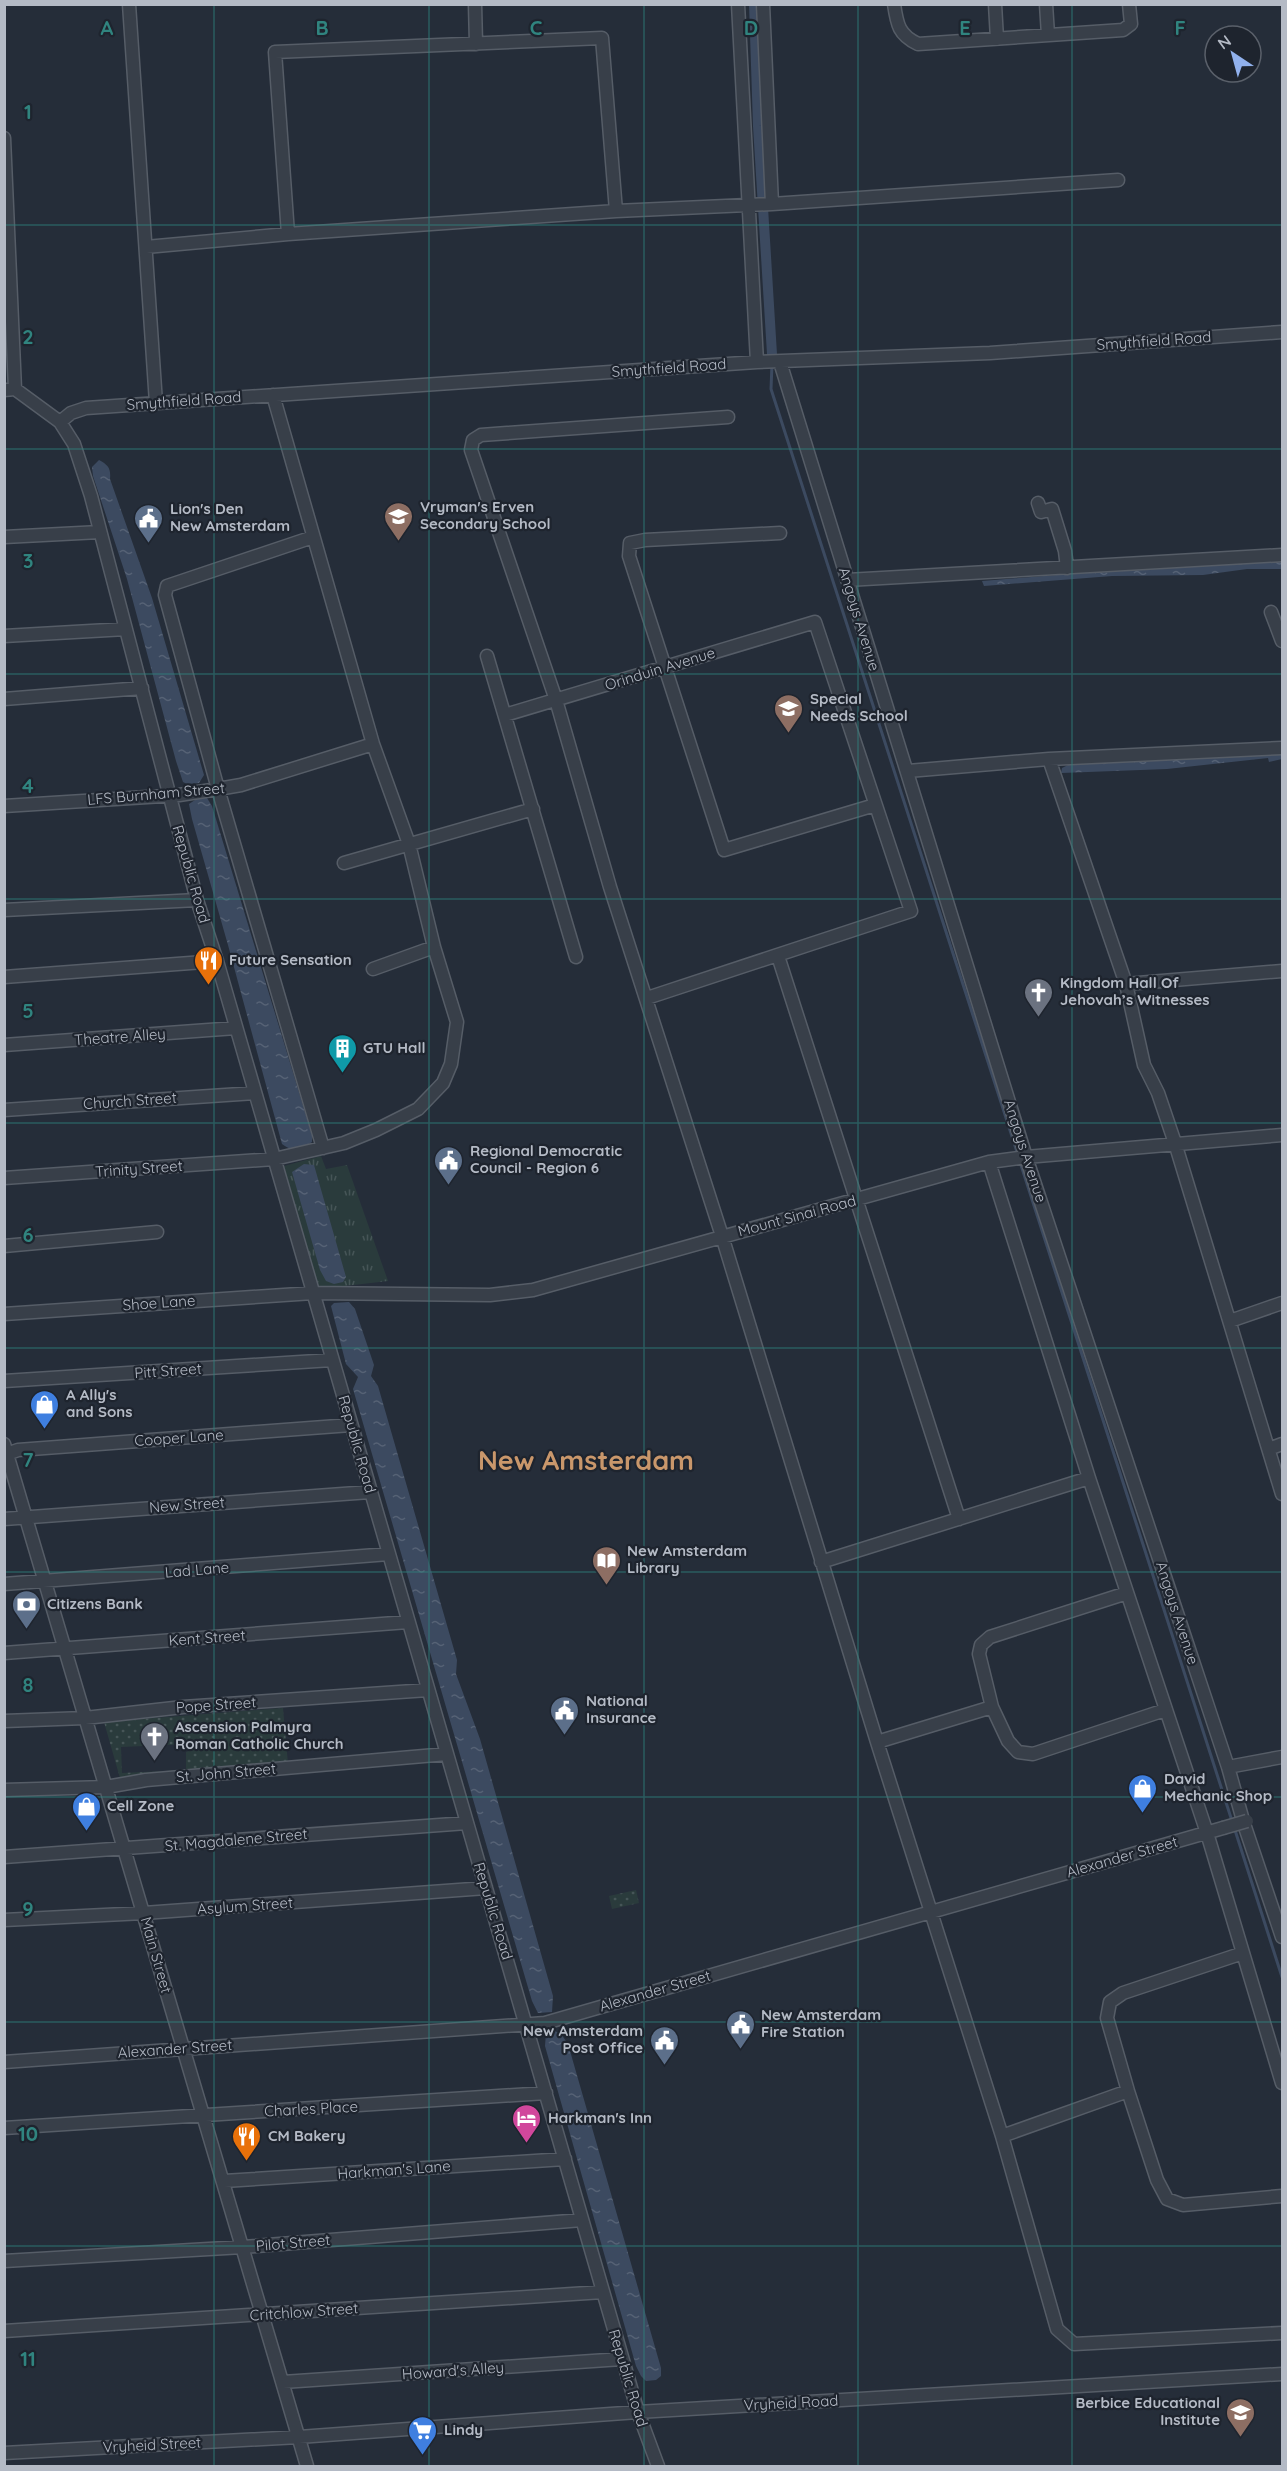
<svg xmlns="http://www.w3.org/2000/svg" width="1287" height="2471" viewBox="0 0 1287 2471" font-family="Quicksand,sans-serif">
	<defs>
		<pattern id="grass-tufts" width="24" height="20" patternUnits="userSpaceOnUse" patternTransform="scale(1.5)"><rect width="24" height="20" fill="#2a3b3c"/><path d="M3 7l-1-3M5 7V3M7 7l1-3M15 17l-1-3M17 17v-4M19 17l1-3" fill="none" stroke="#465557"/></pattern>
		<pattern id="garden-dots" width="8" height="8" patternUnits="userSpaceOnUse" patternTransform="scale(1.5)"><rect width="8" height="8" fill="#2a3b3c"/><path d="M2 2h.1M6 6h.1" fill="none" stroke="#465557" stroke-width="1.8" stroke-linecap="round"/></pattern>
		<pattern id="water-ripples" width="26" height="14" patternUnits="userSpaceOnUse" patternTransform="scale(1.5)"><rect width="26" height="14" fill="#3c4a60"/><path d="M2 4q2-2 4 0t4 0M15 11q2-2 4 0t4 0" fill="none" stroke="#566275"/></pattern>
	</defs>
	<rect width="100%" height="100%" fill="#252d39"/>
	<path fill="url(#grass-tufts)" d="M321 1156 326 1169 347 1165 388 1281 319 1289 284 1166Z"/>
	<path fill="url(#garden-dots)" fill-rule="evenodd" d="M283 1708 288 1764 120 1778 104 1722ZM189 1744V1751L186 1752V1770L122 1773 121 1747Z
		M636 1890 639 1903 612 1909 609 1896Z"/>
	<path fill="url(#water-ripples)" d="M99 460C108 465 111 468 110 479L152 598 204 775 199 783 187 784 183 782 176 761 127 579 93 476 92 467Z
		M1282 561V569H1247L1203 575 1112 576 984 586 982 581 1119 570Z
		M1282 752V759L1269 762 1268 758 1167 769 1061 773 1062 768 1070 764 1227 757Z
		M198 798H207L212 806 312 1135V1142C301 1149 293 1153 282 1144L228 945 192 819 189 804Z
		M304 1164 314 1165 346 1277 343 1282 334 1284 326 1281 320 1270 292 1172Z
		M349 1302 355 1309 374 1365 371 1376 378 1386 457 1660 456 1674 480 1739 553 1996 552 2012 538 2013 532 2001 353 1389 358 1377 346 1364 331 1306 334 1303Z
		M555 2031 561 2034 568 2044 661 2368V2376L656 2380 646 2381 641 2376 636 2366 545 2046 546 2033Z"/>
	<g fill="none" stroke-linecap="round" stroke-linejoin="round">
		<path stroke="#3c4a60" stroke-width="3" d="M772 364 771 389 1018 1155
			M1020 1162 1232 1821
			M1234 1827 1282 1977"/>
		<path stroke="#3c4a60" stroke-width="10" d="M754 4 758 126 772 354"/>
		<defs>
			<path id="minor" d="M129 4 156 403
				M475 4 476 44
				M738 4 757 362
				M763 4 772 204
				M894 4C897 25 899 35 918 44L1123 30 1131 24 1129 4
				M995 4 997 39
				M1046 4 1048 35
				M4 138 15 389
				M288 234 275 52 602 38 616 211
				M146 247 288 234 616 211 772 204 1118 180
				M780 362 1026 1157 1228 1767 1244 1824 1282 1937
				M4 390 15 389 60 422 74 444 91 496 197 900 217 961 638 2412 658 2466
				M728 417 481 435 473 440 471 450 556 700 610 887 722 1236 877 1742 1002 2136 1057 2329 1074 2344 1282 2333
				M60 422 71 413 86 408 757 362 990 353 1282 332
				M1038 503 1041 512 1052 509 1065 551 1067 568
				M780 533 645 540 630 543 629 556 724 850 875 805
				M4 537 100 532
				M313 537 167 586 165 595 218 789 323 1148
				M847 580 1282 555
				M1271 612 1282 641
				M4 636 126 629
				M487 656 576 957
				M4 699 142 688
				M505 715 815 622 911 911 647 998
				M1049 759 1126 984 1144 1065 1158 1093 1175 1143 1282 1494
				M908 771 1049 759 1282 748
				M4 806 179 795 218 789 241 785 373 744
				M344 863 533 809
				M4 910 197 900
				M778 956 959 1519
				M373 969 434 947
				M4 977 217 961
				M1126 984 1282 971
				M4 1045 236 1028
				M4 1110 255 1093
				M989 1162 1089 1478 1207 1833 1282 2083
				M4 1178 274 1159 344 1143 376 1130 418 1109 443 1083 451 1064 457 1022 434 947 409 844 373 744 273 395
				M4 1246 157 1232
				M4 1314 313 1293 490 1295 533 1290 989 1162 1026 1157 1282 1135
				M1230 1321 1282 1303
				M4 1381 332 1360
				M4 1444 307 2466
				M1269 1449 1282 1444
				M7 1454 18 1450 351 1425
				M4 1519 370 1492
				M821 1562 1089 1478
				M4 1584 389 1554
				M1127 1593 990 1637 981 1645 979 1654 992 1707 1008 1741 1018 1752 1033 1754 1165 1710
				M4 1653 408 1622
				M4 1721 85 1718 183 1707 428 1690
				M877 1742 992 1707
				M1228 1767 1282 1757
				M4 1790 106 1787 146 1780 447 1754
				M4 1857 467 1823
				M4 1920 144 1913 486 1888
				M1243 1953 1123 1993 1110 2002 1107 2018 1128 2091 1157 2180 1167 2199 1183 2205 1282 2196
				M4 2062 545 2023 1223 1828
				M4 2128 546 2093
				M1002 2136 1128 2091
				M224 2181 565 2159
				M4 2261 243 2247 582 2220
				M4 2331 603 2292
				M283 2382 622 2359
				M4 2453 299 2437 638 2412 1282 2374"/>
		</defs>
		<use href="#minor" stroke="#565d67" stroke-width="15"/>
		<use href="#minor" stroke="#383f49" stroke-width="12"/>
		<defs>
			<path id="minor-bridge" d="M1223 1828 1247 1821"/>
		</defs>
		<use href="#minor-bridge" stroke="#565d67" stroke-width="15" stroke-linecap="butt"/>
		<use href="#minor-bridge" stroke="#383f49" stroke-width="12"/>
	</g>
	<path fill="none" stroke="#30847f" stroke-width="1.5" stroke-opacity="0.55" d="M214 4V2466M429 4V2466M644 4V2466M858 4V2466M1072 4V2466M4 225H1282M4 449H1282M4 674H1282M4 899H1282M4 1123H1282M4 1348H1282M4 1572H1282M4 1797H1282M4 2022H1282M4 2246H1282"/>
	<defs>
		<symbol id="school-pin" viewBox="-11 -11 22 30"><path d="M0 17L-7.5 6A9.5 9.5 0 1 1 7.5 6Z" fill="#8d6e63" stroke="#1e242e"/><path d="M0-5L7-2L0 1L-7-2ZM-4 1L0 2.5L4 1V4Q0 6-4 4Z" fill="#fff"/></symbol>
		<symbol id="civic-pin" viewBox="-11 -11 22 30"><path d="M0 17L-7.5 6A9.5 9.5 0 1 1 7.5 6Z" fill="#5c6f8a" stroke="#1e242e"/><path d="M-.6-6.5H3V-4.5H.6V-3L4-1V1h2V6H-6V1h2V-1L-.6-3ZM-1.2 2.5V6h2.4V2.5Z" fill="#fff"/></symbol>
		<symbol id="restaurant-pin" viewBox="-11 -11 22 30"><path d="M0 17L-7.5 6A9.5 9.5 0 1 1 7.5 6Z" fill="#e8710a" stroke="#1e242e"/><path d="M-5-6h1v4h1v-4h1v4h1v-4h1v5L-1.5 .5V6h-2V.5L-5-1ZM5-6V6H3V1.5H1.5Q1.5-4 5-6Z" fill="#fff"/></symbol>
		<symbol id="church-pin" viewBox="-11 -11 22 30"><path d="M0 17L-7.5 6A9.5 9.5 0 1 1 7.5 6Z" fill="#6b7280" stroke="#1e242e"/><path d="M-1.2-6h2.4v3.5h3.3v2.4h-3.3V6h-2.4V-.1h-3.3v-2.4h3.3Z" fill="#fff"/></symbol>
		<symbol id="building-pin" viewBox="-11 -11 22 30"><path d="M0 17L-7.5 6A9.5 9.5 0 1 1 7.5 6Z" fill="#0f9aa8" stroke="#1e242e"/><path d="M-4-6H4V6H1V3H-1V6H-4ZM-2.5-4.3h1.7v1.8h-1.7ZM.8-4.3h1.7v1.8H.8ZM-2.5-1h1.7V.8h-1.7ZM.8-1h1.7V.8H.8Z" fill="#fff"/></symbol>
		<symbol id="shop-pin" viewBox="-11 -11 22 30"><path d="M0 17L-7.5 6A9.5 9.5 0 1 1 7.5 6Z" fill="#3f7fe0" stroke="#1e242e"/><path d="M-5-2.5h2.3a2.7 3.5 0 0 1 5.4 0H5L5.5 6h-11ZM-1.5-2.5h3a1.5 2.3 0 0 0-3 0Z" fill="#fff"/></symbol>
		<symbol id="library-pin" viewBox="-11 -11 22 30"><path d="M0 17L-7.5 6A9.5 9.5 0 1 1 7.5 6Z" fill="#8d6e63" stroke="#1e242e"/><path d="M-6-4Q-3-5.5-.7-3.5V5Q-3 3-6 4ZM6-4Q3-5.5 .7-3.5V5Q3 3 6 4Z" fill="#fff"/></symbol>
		<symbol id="bank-pin" viewBox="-11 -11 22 30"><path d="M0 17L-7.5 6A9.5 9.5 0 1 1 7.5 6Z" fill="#5c6f8a" stroke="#1e242e"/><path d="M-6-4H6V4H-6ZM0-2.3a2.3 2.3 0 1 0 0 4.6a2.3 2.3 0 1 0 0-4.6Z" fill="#fff"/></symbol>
		<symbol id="hotel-pin" viewBox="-11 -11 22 30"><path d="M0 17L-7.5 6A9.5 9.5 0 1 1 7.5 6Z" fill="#d1479c" stroke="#1e242e"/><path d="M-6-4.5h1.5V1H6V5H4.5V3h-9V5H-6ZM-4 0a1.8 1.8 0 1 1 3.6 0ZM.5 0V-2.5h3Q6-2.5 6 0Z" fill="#fff"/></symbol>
		<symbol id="supermarket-pin" viewBox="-11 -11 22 30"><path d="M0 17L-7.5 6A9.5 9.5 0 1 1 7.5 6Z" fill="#3f7fe0" stroke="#1e242e"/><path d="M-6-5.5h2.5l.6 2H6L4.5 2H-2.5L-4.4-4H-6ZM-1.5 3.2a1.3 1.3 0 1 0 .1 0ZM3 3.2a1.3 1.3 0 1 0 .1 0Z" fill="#fff"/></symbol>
	</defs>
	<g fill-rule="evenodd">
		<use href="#school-pin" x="382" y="500" width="33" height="45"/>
		<use href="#civic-pin" x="132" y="502" width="33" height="45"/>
		<use href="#school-pin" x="772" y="692" width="33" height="45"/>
		<use href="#restaurant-pin" x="192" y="944" width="33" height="45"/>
		<use href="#church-pin" x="1022" y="976" width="33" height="45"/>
		<use href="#building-pin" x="326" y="1032" width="33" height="45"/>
		<use href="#civic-pin" x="432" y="1144" width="33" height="45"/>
		<use href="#shop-pin" x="28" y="1388" width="33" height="45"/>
		<use href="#library-pin" x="590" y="1544" width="33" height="45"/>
		<use href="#bank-pin" x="10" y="1588" width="33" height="45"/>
		<use href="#civic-pin" x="548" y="1694" width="33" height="45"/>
		<use href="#church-pin" x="138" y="1720" width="33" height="45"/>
		<use href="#shop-pin" x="1126" y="1772" width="33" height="45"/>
		<use href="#shop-pin" x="70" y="1790" width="33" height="45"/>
		<use href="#civic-pin" x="724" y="2008" width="33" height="45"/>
		<use href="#civic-pin" x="648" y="2024" width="33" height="45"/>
		<use href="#hotel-pin" x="510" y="2102" width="33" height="45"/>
		<use href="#restaurant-pin" x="230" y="2120" width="33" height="45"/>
		<use href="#school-pin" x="1224" y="2396" width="33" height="45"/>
		<use href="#supermarket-pin" x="406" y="2414" width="33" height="45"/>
	</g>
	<g text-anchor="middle" stroke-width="4.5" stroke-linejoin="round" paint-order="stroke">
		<g font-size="15" fill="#b4bac5" stroke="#1e242e">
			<text transform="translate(1154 341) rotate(-4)" y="5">Smythfield Road</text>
			<text transform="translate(669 368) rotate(-4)" y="5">Smythfield Road</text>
			<text transform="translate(184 401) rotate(-4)" y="5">Smythfield Road</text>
			<text transform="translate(859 619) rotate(73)" y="5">Angoys Avenue</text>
			<text transform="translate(660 669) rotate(-17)" y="5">Orinduin Avenue</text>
			<text transform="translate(156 794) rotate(-5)" y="5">LFS Burnham Street</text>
			<text transform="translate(191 874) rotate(74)" y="5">Republic Road</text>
			<text transform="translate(120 1037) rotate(-4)" y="5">Theatre Alley</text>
			<text transform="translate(130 1101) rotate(-4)" y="5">Church Street</text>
			<text transform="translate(1025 1151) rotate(72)" y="5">Angoys Avenue</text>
			<text transform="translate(139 1169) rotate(-4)" y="5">Trinity Street</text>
			<text transform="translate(797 1216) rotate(-15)" y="5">Mount Sinai Road</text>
			<text transform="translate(159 1303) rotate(-4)" y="5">Shoe Lane</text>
			<text transform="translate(168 1371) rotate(-4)" y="5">Pitt Street</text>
			<text transform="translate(179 1438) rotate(-4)" y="5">Cooper Lane</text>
			<text transform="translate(357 1444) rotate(74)" y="5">Republic Road</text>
			<text transform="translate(187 1505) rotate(-4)" y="5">New Street</text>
			<text transform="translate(197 1570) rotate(-5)" y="5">Lad Lane</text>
			<text transform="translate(1177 1613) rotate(72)" y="5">Angoys Avenue</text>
			<text transform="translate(207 1638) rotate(-4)" y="5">Kent Street</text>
			<text transform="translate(216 1705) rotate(-4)" y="5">Pope Street</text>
			<text transform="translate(226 1773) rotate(-5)" y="5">St. John Street</text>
			<text transform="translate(236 1840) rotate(-5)" y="5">St. Magdalene Street</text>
			<text transform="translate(1122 1857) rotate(-16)" y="5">Alexander Street</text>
			<text transform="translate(245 1906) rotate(-4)" y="5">Asylum Street</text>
			<text transform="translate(493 1911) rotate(73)" y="5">Republic Road</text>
			<text transform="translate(156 1955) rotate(74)" y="5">Main Street</text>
			<text transform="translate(655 1991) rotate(-16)" y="5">Alexander Street</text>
			<text transform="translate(175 2049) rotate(-4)" y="5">Alexander Street</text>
			<text transform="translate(311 2109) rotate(-3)" y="5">Charles Place</text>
			<text transform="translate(394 2170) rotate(-4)" y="5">Harkman's Lane</text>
			<text transform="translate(293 2243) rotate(-5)" y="5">Pilot Street</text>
			<text transform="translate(304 2312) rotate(-4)" y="5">Critchlow Street</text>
			<text transform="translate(453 2371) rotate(-4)" y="5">Howard's Alley</text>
			<text transform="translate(628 2378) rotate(73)" y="5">Republic Road</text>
			<text transform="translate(791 2403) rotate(-3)" y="5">Vryheid Road</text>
			<text transform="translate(152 2445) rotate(-3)" y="5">Vryheid Street</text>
		</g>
		<g font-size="15" font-weight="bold" fill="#b4bac5" stroke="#1e242e" text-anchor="start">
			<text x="420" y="512">Vryman's Erven<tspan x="420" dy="17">Secondary School</tspan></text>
			<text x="170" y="514">Lion's Den<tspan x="170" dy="17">New Amsterdam</tspan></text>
			<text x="810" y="704">Special<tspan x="810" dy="17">Needs School</tspan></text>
			<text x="229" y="965">Future Sensation</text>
			<text x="1060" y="988">Kingdom Hall Of<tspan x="1060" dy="17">Jehovah’s Witnesses</tspan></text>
			<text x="363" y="1053">GTU Hall</text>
			<text x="470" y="1156">Regional Democratic<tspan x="470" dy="17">Council - Region 6</tspan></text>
			<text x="66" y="1400">A Ally's<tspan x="66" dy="17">and Sons</tspan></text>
			<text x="627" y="1556">New Amsterdam<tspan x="627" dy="17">Library</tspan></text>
			<text x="47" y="1609">Citizens Bank</text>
			<text x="586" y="1706">National<tspan x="586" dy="17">Insurance</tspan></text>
			<text x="175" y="1732">Ascension Palmyra<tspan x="175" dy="17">Roman Catholic Church</tspan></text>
			<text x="1164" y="1784">David<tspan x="1164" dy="17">Mechanic Shop</tspan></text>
			<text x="107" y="1811">Cell Zone</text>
			<text x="761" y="2020">New Amsterdam<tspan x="761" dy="17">Fire Station</tspan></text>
			<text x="643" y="2036" text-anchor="end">New Amsterdam<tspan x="643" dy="17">Post Office</tspan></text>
			<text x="548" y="2123">Harkman's Inn</text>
			<text x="268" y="2141">CM Bakery</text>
			<text x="1220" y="2408" text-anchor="end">Berbice Educational<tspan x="1220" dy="17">Institute</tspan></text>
			<text x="444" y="2435">Lindy</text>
		</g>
		<g font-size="27" font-weight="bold" fill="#c9976b" stroke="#1e242e">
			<text x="586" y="1470">New Amsterdam</text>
		</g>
	</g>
	<g font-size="20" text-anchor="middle" font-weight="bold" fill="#30847f" stroke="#1e242e" stroke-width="4.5" stroke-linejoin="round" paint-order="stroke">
		<text x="107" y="35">A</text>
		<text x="322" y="35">B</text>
		<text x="536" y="35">C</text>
		<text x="751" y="35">D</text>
		<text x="965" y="35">E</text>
		<text x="1180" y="35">F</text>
		<text x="28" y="119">1</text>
		<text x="28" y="344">2</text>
		<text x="28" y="568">3</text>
		<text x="28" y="793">4</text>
		<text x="28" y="1018">5</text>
		<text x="28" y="1242">6</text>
		<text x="28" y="1467">7</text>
		<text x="28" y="1692">8</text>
		<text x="28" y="1916">9</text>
		<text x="28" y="2141">10</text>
		<text x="28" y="2366">11</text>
	</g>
	<rect width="1287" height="2471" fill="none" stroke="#b4bac5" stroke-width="12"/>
	<g transform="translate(1233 54) rotate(324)"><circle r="28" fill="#1e242e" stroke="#5a606a" stroke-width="1.5"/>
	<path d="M0-4.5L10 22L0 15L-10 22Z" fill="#91b1ed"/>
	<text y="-9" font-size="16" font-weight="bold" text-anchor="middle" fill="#b4bac5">N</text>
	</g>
</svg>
